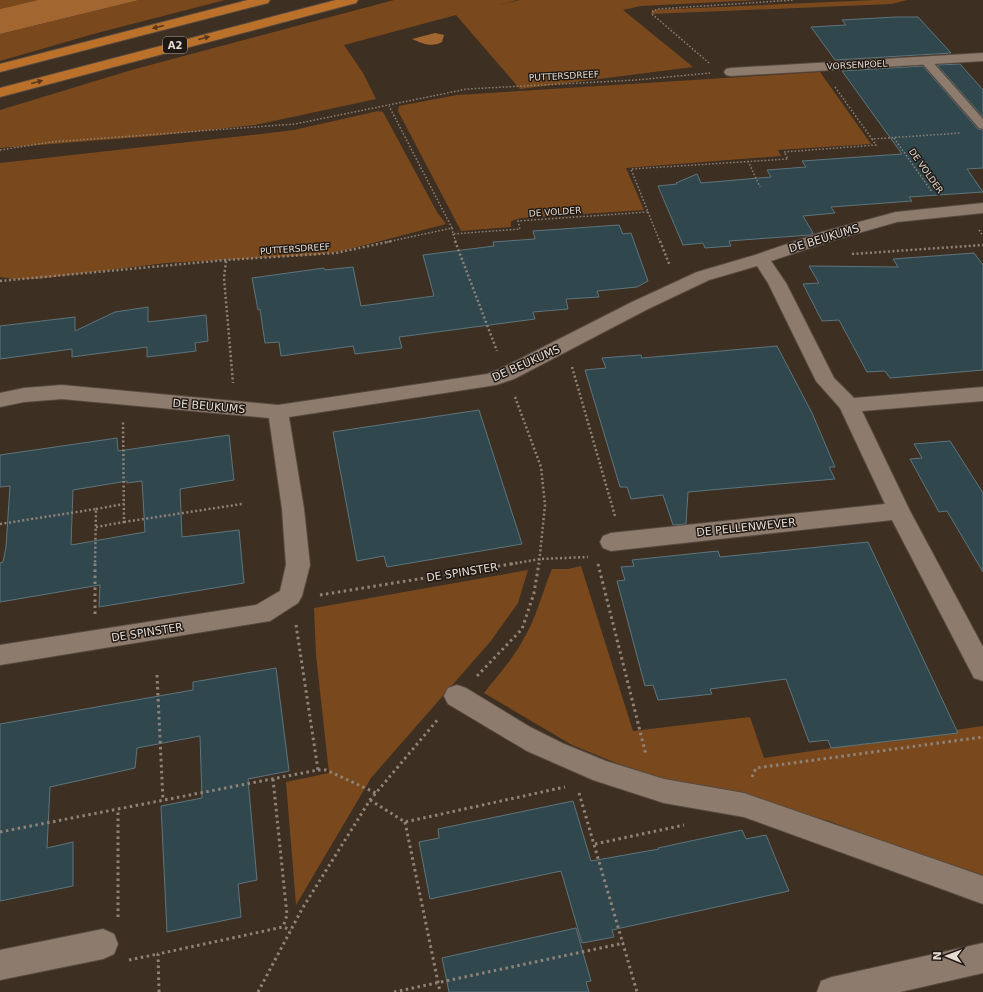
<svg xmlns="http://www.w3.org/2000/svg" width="983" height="992" viewBox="0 0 983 992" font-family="'DejaVu Sans',sans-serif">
	<rect width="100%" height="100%" fill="#3e2f23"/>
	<path fill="#79491d" d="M0 0H38L0 9Z
		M139 0H225L97 33 0 61V34Z
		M394 0H517L500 5 520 0H759L641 6 623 10 693 67 520 89 456 15 344 45 363 73 376 99 255 125 154 136 0 148V110L135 69Z
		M874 0H908L891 4 651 14 652 10Z
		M820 72 871 144 778 150 781 156 626 168 644 210 521 218 511 221V227L461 231 398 111 399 106 457 95Z
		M378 111 383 112 437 212 446 224 342 251 315 255 166 263 37 279H12L0 277V163L261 134 294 130Z
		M581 566 633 731 750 717 764 758 983 726V875L878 840 829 821 791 811 743 805 616 763 572 745 484 693C497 676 514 658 524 638 537 617 542 592 552 569H568Z
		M528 570 518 603 490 642 371 778 296 905 286 782 329 773 316 655 314 608Z"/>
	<path fill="#a26631" d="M38 0H139L0 34V9Z
		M435 33 444 35 442 42C431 48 422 43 412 39Z"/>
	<path fill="#31474e" stroke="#5d757c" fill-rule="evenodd" d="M896 17H918L951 53 835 60 811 27 846 25 842 20Z
		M960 64 983 90V117L937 65Z
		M923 66 978 129 983 130V168L967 169 983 192 909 197 912 201 831 207 835 213 803 216 813 233 810 235 729 241 731 246 705 248 703 243 683 245 658 186 677 184 676 183 697 174 701 183 771 177 767 170 806 167 802 161 902 154 842 71Z
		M619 225 623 234 631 233 648 281 637 287 597 291 599 297 566 299 568 309 533 312 535 319 399 337 402 348 355 354 353 346 281 356 279 342 265 343 260 309 258 310 252 278 324 268 325 270 353 267 361 306 434 296 423 255 494 246 493 242 535 239 533 231Z
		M974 253 983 265V370L890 378 885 371 867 372 839 320 822 321 803 284 819 283 809 266 898 267 893 259Z
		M148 307V322L206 315 208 341 195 343 196 351 147 357V347L72 357V349L0 359V326L75 317V331L115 312Z
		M777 346 812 413 835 467H829L835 479 688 492 686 524 673 525 663 495 631 499 627 487H620L585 370 606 368 602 358 641 355 642 358Z
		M479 410 522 544 387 567 384 556 357 561 333 432Z
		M229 435 234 480 180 489 182 537 239 530 244 583 99 607 100 585 0 602V563L3 562 6 547 10 486 0 487V455L117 438 118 451ZM127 481V483L142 481 145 532 71 545 73 490Z
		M950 441 983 493V572L947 511 939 512 910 459 922 458 914 444Z
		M868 542 958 733 831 748 828 740 809 742 786 679 710 689 712 694 658 700 653 685 645 686 617 581 625 580 621 567 634 566 632 560 718 551 720 557Z
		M276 668 289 771 248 779 257 880 238 884 241 917 167 932 161 806 202 798 200 736 137 748 135 768 50 787 47 848 73 842V886L0 901V724L193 690V682Z
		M573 801 591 861 659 849 658 848 742 830 746 839 766 835 789 891 612 930 614 937 582 943 561 871 430 899 419 842 439 838 438 829Z
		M576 928 591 981 586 982 589 992H449L442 958Z"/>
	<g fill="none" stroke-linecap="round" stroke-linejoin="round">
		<defs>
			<path id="service" d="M926 58 930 59 983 119V129L979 128 922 63 921 61Z"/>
			<path id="pedestrian" d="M457 685 466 688 530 727 562 743 606 761 664 779 744 793 983 876V904L744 817 664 803 593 780 527 751 448 704 444 696 448 688Z"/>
			<path id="minor" d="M983 53V61L731 76 726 75 724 72 726 69 731 68Z
				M983 203V213L897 222 834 240 771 261 786 283 834 378 854 398 983 387V401L862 411 910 511 983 647V681L974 678 892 520 611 551 603 548 600 542 603 536 611 533 885 504 840 408 816 381 768 283 757 266 709 280 646 310 514 379 496 385 289 417 304 509 310 565 302 596 298 603 270 621 0 665V645L256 605 280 591 286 565 282 509 269 418 62 399 24 402 0 407V393L24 388 62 385 278 405 487 374 500 369 632 302 697 272 755 255 822 232 896 212Z
				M103 929 114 934 118 944 114 954 103 959 0 980V950Z
				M983 943V973L900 992H817L821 981 832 977Z"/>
			<path id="motorway" d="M248 0H270L268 3 0 72V64Z
				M336 0H358L356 3 0 97V88Z"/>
		</defs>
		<use href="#service" stroke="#574a40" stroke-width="2"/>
		<use href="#pedestrian" stroke="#574a40" stroke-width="2"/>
		<use href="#minor" stroke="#574a40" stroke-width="2"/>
		<use href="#motorway" stroke="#574a40" stroke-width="2"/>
		<path stroke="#8f8379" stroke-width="1.5" stroke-dasharray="1.5 2" stroke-linecap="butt" d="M709 63 652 14 653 11 658 9 794 0
			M835 87 872 139
			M894 138 932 192
			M0 150 51 142 295 124 467 89 636 80 710 73
			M748 161 760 187
			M648 212 660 242
			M452 228 453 234 520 229 518 221 648 212 631 169 788 159 784 152 876 145 872 139 961 133
			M979 230 983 236
			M453 234 456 242
			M387 242 452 228 389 106"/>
		<path stroke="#8f8379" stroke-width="2.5" stroke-dasharray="2 2.5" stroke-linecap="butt" d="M455 241 497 351
			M660 241 670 266
			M852 254 983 245
			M226 261 224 278 233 383
			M0 281 226 260 336 253 392 241
			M572 367 615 516
			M515 397 541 467 545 505 539 564
			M96 509 124 504
			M124 522 242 504
			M0 524 96 509 95 564
			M96 527 124 522 123 422
			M511 564 540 559 588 557"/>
		<path stroke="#8f8379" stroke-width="3" stroke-dasharray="2.5 3.5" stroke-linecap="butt" d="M598 564 646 755
			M320 595 517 563
			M95 614V563
			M157 675 163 801
			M477 676 522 629 534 593 539 563
			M318 770H326L376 793
			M752 777 756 768 983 737
			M273 779 287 915 283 927
			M579 793 637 992
			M370 800 405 822 565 787
			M405 822 440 992
			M0 832 118 809
			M595 844 684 825
			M118 917V809L318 770 296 625
			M129 960 158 954
			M159 992 158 954 283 927 291 930
			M258 992 302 909 370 800 439 718
			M394 992 624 943"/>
		<use href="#service" fill="#8d7b6e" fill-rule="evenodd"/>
		<use href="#pedestrian" fill="#8d7b6e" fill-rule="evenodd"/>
		<use href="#minor" fill="#8d7b6e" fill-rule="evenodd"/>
		<use href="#motorway" fill="#bb712a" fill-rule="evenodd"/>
	</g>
	<defs><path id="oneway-solid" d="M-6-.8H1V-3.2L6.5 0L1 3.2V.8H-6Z"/></defs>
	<g fill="#56381b">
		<use href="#oneway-solid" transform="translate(158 27) rotate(166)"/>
		<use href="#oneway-solid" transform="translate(204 38) rotate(-15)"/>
		<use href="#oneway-solid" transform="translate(37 82) rotate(-15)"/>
	</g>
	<g text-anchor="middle" stroke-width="3" stroke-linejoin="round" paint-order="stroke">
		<g font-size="9" fill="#e6dcd4" stroke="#201913">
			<text transform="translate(857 65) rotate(-3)" y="3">VORSENPOEL</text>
			<text transform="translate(564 76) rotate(-3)" y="3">PUTTERSDREEF</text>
			<text transform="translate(926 171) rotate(55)" y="3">DE VOLDER</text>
			<text transform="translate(555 212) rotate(-4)" y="3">DE VOLDER</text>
			<text transform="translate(295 249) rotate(-4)" y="3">PUTTERSDREEF</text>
		</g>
		<rect fill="#201913" stroke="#aba29a" stroke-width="1" x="163" y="37" width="24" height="16" rx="3"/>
		<g font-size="10" font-weight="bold" fill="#e6dcd4">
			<text x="175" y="49">A2</text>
		</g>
		<g font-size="11" fill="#e6dcd4" stroke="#201913">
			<text transform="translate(824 238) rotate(-17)" y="4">DE BEUKUMS</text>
			<text transform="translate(526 363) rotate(-24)" y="4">DE BEUKUMS</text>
			<text transform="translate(209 406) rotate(5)" y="4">DE BEUKUMS</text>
			<text transform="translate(746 527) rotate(-6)" y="4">DE PELLENWEVER</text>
			<text transform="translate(462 572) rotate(-9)" y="4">DE SPINSTER</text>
			<text transform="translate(147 632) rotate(-9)" y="4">DE SPINSTER</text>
		</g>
	</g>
	<g transform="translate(947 956) rotate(271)" stroke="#201913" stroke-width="3" paint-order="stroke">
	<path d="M0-3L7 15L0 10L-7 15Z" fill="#e6dcd4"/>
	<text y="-6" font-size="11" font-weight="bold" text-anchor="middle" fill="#e6dcd4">N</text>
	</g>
</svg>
